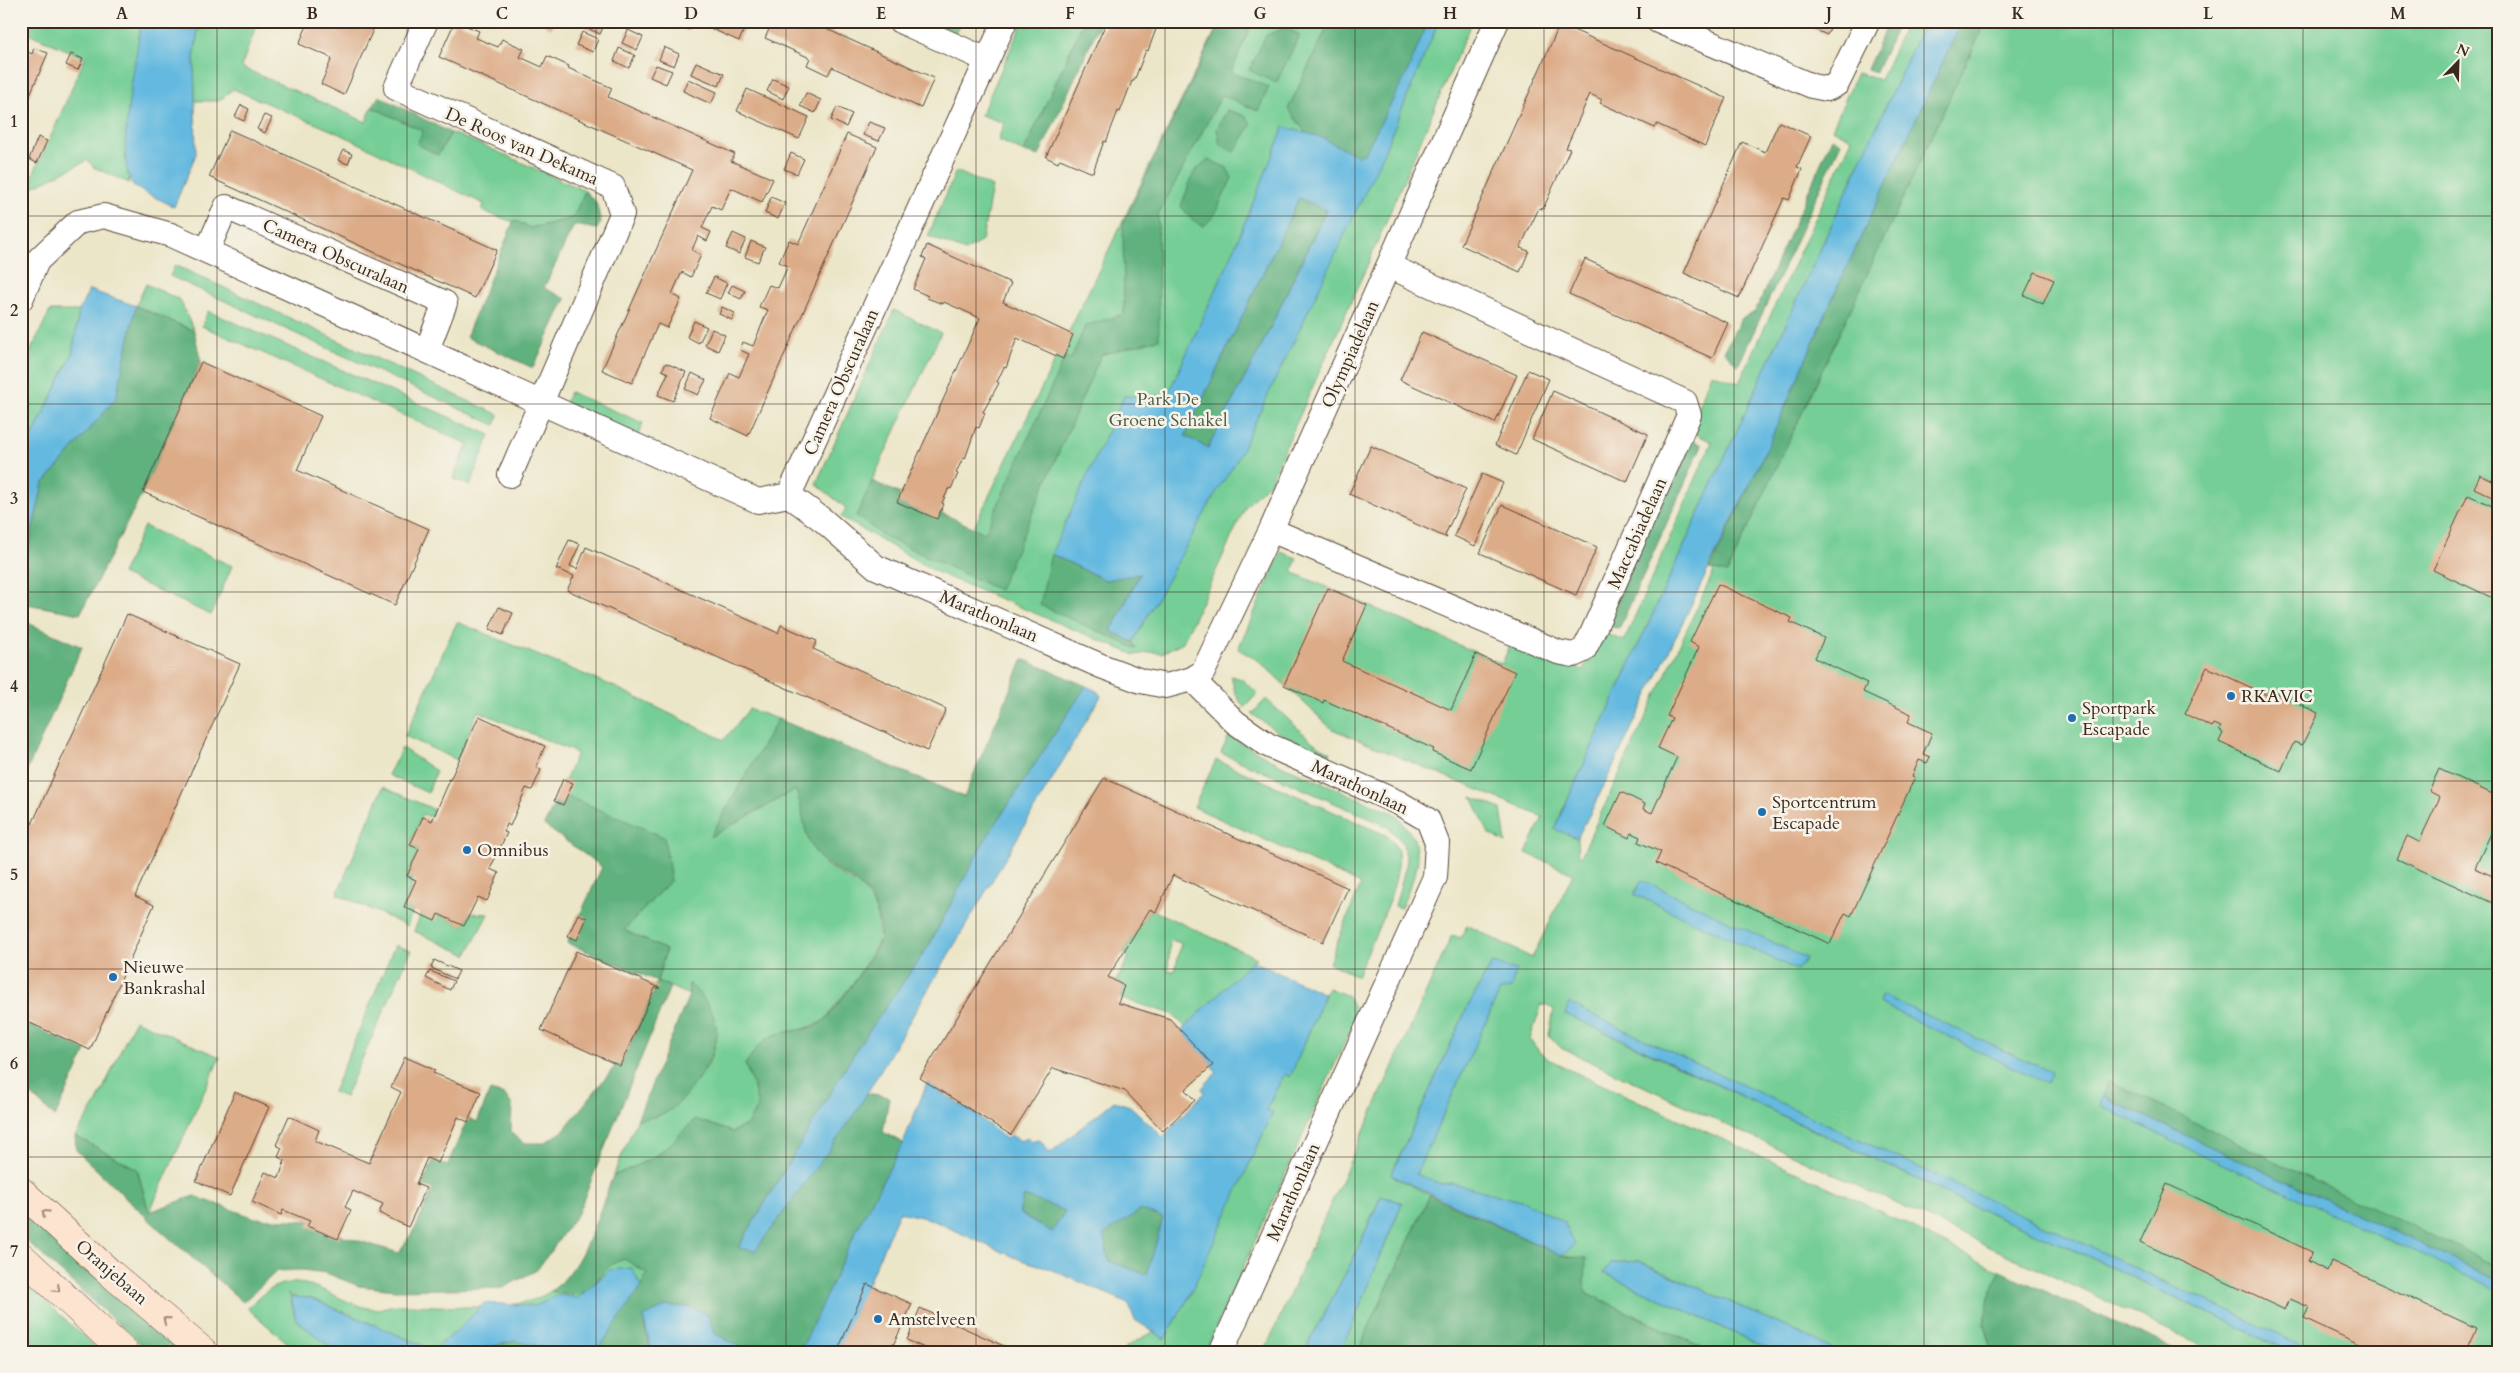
<svg xmlns="http://www.w3.org/2000/svg" width="2520" height="1373" viewBox="0 0 2520 1373" font-family="Cardo,serif">
	<rect width="100%" height="100%" fill="#f7f3e8"/>
	<filter id="ink" filterUnits="userSpaceOnUse"><feTurbulence type="fractalNoise" baseFrequency=".02" numOctaves="2"/><feDisplacementMap in="SourceGraphic" scale="10" xChannelSelector="R" yChannelSelector="G"/><feConvolveMatrix kernelMatrix="1 2 1 2 8 2 1 2 1" color-interpolation-filters="sRGB"/></filter>
	<filter id="wash" filterUnits="userSpaceOnUse"><feTurbulence type="fractalNoise" baseFrequency=".0096" numOctaves="4" result="noise"/><feDisplacementMap in="SourceGraphic" scale="20" xChannelSelector="R" yChannelSelector="G"/><feGaussianBlur stdDeviation="1.12" result="paint"/><feColorMatrix in="noise" values="0 0 0 0 0 0 0 0 0 0 0 0 0 0 0 0 0 1.4 0 .05"/><feComposite in="paint" operator="in"/></filter>
	<g filter="url(#wash)">
		<rect width="100%" height="100%" fill="#ece6c9"/>
		<path fill="#74ce95" stroke="#587c5a" fill-rule="evenodd" d="M21 21H93L120 29 121 21H141L128 171 129 183 93 167 88 160 25 191 52 134 85 58 21 30Z
			M199 21H258L241 67 366 122 372 107 423 131 438 155 451 133 485 146 585 191 573 218 531 228 482 211 484 204 340 134 233 89 219 101H195L194 59Z
			M926 21H961L955 34Z
			M1023 21H1084L1024 152 998 140 1004 123 981 115Z
			M1220 21H1472L1367 266 1270 482 1246 506 1183 642 1162 653 1153 652 1135 655 938 573 841 517 846 508 816 484 894 310 941 333 872 481 972 531Z
			M1907 21H1925L1556 825 1577 838 1578 854 1581 856 1971 21H2499V1352H2315L1633 1038 1573 1017 1965 1202 2085 1255 2292 1352H2216L1561 1048 1549 1035 1554 1009 1542 1004 1530 1039 1540 1053 1561 1066 1859 1201 2000 1271 1989 1297 1984 1324 1992 1352H1841L1639 1261 1611 1263 1604 1273 1775 1352H1712L1585 1292 1562 1256 1574 1245 1453 1183 1441 1184 1415 1175 1500 991 1511 988 1493 963 1468 1006 1391 1175 1430 1195 1361 1344 1367 1352H1341L1402 1203 1381 1196 1354 1257 1304 1352H1264L1452 935 1461 938 1467 925 1532 958 1573 874 1526 853 1543 817 1332 729 1259 661 1238 649 1281 552 1297 558 1292 572 1502 664 1513 638 1583 670 1602 632 1624 641 1712 442 1690 431 1711 373 1739 383 1852 139 1832 129 1857 73 1880 80Z
			M956 171 992 187 982 241 965 251 928 236Z
			M175 265 499 415 495 425 170 276Z
			M146 284 180 300 194 331 136 306Z
			M50 311H79L72 355 32 437 21 449V370Z
			M208 311 490 435 470 486 453 478 468 444 202 326Z
			M570 392 643 423 638 436 565 403Z
			M144 526 232 566 211 615 122 574Z
			M457 622 615 687 724 740 749 709 778 719 711 836 795 790 802 803 809 841 827 866 863 888 876 910 880 939 856 979 824 1021 801 1030 774 1035 745 1064 753 1085 758 1106 747 1125 732 1132 695 1119 669 1145 651 1159 613 1176 637 1120 667 1112 687 1092 709 1064 689 984V995L657 981 666 950 624 930 671 880 560 793 577 753 478 711 457 760 405 736Z
			M1231 676 1241 679 1258 693 1244 708 1235 693Z
			M1266 699 1314 743 1331 753 1328 757 1279 733 1252 714Z
			M1229 736 1283 766 1396 814 1414 838 1418 861 1415 874 1401 908 1395 906 1407 861 1403 843 1387 826 1221 753Z
			M402 748 436 771 428 793 388 775Z
			M1216 760 1388 836C1391 841 1397 847 1398 852 1403 882 1369 947 1357 976L1329 963 1361 884 1194 807Z
			M383 787 433 809 431 817 422 814 410 845 419 849 407 876 414 879 404 907 413 911 407 926 337 894Z
			M1472 797 1501 809 1506 843 1489 834Z
			M1150 909 1257 958 1185 1027 1172 1014 1120 998 1124 986 1116 981 1129 957 1123 953ZM1170 940 1181 943 1175 971 1168 970Z
			M470 913 488 914 467 955 414 931 421 914H438L464 926Z
			M395 945 411 951 345 1097 333 1092Z
			M1328 988 1348 996 1357 1015 1205 1352H1134L1124 1348 1153 1332 1165 1338 1272 1112 1266 1110 1284 1074 1290 1076Z
			M135 1020 220 1057 149 1213 137 1169 75 1136 96 1104Z
			M624 1259 647 1273 641 1287 568 1352 433 1350 310 1298 292 1297 289 1293 296 1320 337 1352H298L247 1308C254 1302 262 1294 270 1289 308 1268 338 1306 375 1309 382 1309 390 1305 397 1305 440 1304 515 1316 551 1291L565 1294 591 1289 610 1264Z
			M21 1278 100 1352H21Z"/>
		<path fill="#5fb17e" stroke="#4d6e4e" d="M1084 21H1101L1039 156 1024 152Z
			M1221 21H1253L1231 72 1269 87 1258 111 1222 95 1158 215 1159 339 1101 355 999 590 885 537 856 516 872 481 985 533 1065 357 1071 359 1085 326 1124 314 1123 224Z
			M1330 21H1428L1407 73 1364 154 1358 157 1321 137 1306 133 1288 109Z
			M1889 21H1900L1876 72 1867 69Z
			M1962 21H1986L1727 573 1710 569 1768 446 1837 288Z
			M1285 28 1300 35 1276 83 1249 70 1266 35Z
			M379 96 451 133 438 155 417 144 423 131 372 107Z
			M1227 110 1245 116 1252 124 1234 152 1220 144 1217 129Z
			M1832 138 1841 143 1738 366 1724 351 1741 319 1755 312Z
			M1208 159 1227 168 1232 178 1214 216 1204 226 1192 220 1181 206 1194 172Z
			M585 191 596 202 601 222 597 229 574 225 544 288 566 299 533 368 466 337 514 220 531 228 573 218Z
			M1299 198 1326 209 1262 345 1208 448 1185 436Z
			M136 306 194 331 201 362 143 492 80 614 21 603V579L43 484 116 398Z
			M1686 438 1702 445 1619 629 1605 624Z
			M1051 554 1105 580 1140 573 1111 631 1133 642 1137 649 1040 605Z
			M21 620 82 647 21 784Z
			M1023 659 1086 686 982 845 930 944 858 1047 738 1248 853 1117 867 1093 889 1097 883 1132 903 1143 858 1227 801 1352H749L714 1333 643 1318 651 1352H568L601 1345 641 1287 647 1273 624 1259C586 1271 606 1305 551 1291 584 1268 598 1213 613 1176L651 1159 669 1145 695 1119 732 1132 747 1125 758 1106 753 1085 745 1064C753 1053 761 1040 774 1035 790 1029 812 1032 825 1020 835 1010 879 949 880 938 882 922 874 899 863 888 844 870 822 870 809 841 802 825 804 807 795 790L710 837 778 719 964 797Z
			M560 793 664 837 671 880 624 930 666 950 657 981 670 987 578 1213 537 1270 503 1288 395 1290 359 1286 326 1273 302 1270 277 1271 243 1302 159 1229 76 1150 75 1136 137 1169 149 1212 194 1196 255 1218 309 1221 346 1237 399 1253 417 1225 433 1189 423 1185 433 1161 447 1166 468 1118 477 1122 490 1091 505 1095 512 1105 511 1132 524 1143H544L562 1132 628 1050 657 981 567 943 602 867 544 825Z
			M689 983C726 1017 724 1045 694 1084 687 1093 677 1107 667 1112 659 1117 646 1118 637 1120L689 995Z
			M21 1021 86 1051 55 1117 21 1085Z
			M2108 1080 2354 1200 2499 1266V1280L2103 1097Z
			M1023 1195 1065 1211 1052 1232 1019 1213Z
			M1430 1195 1562 1256 1586 1258 1585 1292 1712 1352H1367L1361 1344Z
			M21 1208 183 1352H149L21 1236Z
			M1141 1210 1163 1218 1147 1275 1109 1261 1103 1234Z
			M2000 1271 2181 1352H1992L1984 1324 1989 1297Z
			M510 1339 564 1352H483V1348Z"/>
		<path fill="#64b9e0" stroke="#50727f" fill-rule="evenodd" d="M141 21H199L194 59 196 154 174 207C165 201 140 192 133 185 113 161 138 54 141 21Z
			M1428 21H1439L1382 157 1236 462 1217 491 1133 642 1111 631 1140 574 1105 580 1051 554 1124 396H1167L1229 261 1284 127 1321 137 1358 156 1364 154 1407 73ZM1299 198 1326 210 1262 345 1208 448 1185 436Z
			M1925 21H1962L1837 288 1768 446 1594 806 1577 838 1554 829Z
			M89 290 136 306 116 398 43 484 21 579V449L32 437 72 355 79 311Z
			M1086 686 1097 691 1101 696 853 1117 755 1251 738 1248 858 1047 930 944 982 845Z
			M1642 880 1806 958 1797 970 1634 894Z
			M1252 961 1325 994 1290 1077 1284 1074 1266 1110 1273 1112 1188 1299 1165 1339 1135 1320 1128 1303 1043 1266 1024 1261 995 1249 930 1219 899 1212 838 1352H800L858 1227 903 1143 927 1083 978 1116 1006 1139 1011 1135 1021 1141 1027 1137 1032 1142 1039 1139 1050 1153 1114 1101 1130 1106 1163 1137 1204 1093 1202 1088 1217 1072 1181 1031ZM1024 1196 1065 1211 1052 1232 1019 1213ZM1141 1210 1163 1218 1147 1275 1109 1261 1103 1235Z
			M1492 963 1516 970 1511 988 1500 991 1416 1174 1441 1184 1453 1183 1525 1202 1564 1222 1575 1245 1562 1256 1391 1175 1468 1006Z
			M1882 995 2051 1072 2047 1084 1879 1003Z
			M1569 1003 1635 1035 2316 1352H2292L2085 1255 1965 1202 1634 1045 1565 1014Z
			M2103 1097 2499 1280V1290L2174 1142 2100 1105Z
			M1381 1196 1402 1203 1345 1343 1341 1352H1304L1354 1257Z
			M1639 1261 1841 1352H1775L1604 1273 1611 1263Z
			M632 1268 641 1287 601 1345 564 1352 515 1341 484 1348 483 1352H337L296 1320 291 1297 310 1298 433 1350 455 1333 484 1303 535 1306 559 1295 578 1298 610 1270Z
			M667 1306 690 1307 708 1315 714 1333 749 1352H652L643 1317Z"/>
		<g id="blocks">
			<path fill="#dcab87" d="M309 21H354L373 30 344 95 321 84 332 58 299 44Z
				M455 21 479 31 476 38 498 47 502 39 524 49 520 57 542 67 547 56 569 66 568 68 612 88 608 97 735 154 731 161 773 179 762 202 731 188 721 210 712 206 702 228 711 232 707 241 698 236 692 250 701 255 691 277 682 272 672 294 681 299 667 328 658 324 632 383 602 370 692 170 439 57Z
				M538 21H555L551 29Z
				M587 21H606L600 34 585 27Z
				M670 21H693L689 30Z
				M694 21H748L739 41Z
				M773 21H809L934 78 921 108 832 67 828 75 807 65 810 58 765 38Z
				M1107 21H1159L1148 51 1146 50 1134 81H1132L1120 112 1118 111 1106 142 1104 141 1093 172H1090L1060 159 1058 163 1046 157Z
				M1796 21H1833L1827 35Z
				M1560 24 1726 98 1705 146 1657 124 1655 128 1600 103 1602 100 1590 94 1566 148 1570 149 1543 209 1539 208 1520 248 1529 251 1520 272 1461 245Z
				M628 30 643 37 637 50 622 43Z
				M582 32 598 39 593 52 576 45Z
				M664 47 679 54 674 66 659 60Z
				M34 48 48 53 29 97 21 93V49L32 54Z
				M619 48 635 55 629 68 614 61Z
				M71 54 83 59 78 70 66 65Z
				M696 62 724 74 719 86 691 74Z
				M656 65 672 71 666 84 650 77Z
				M688 79 717 92 711 104 683 91Z
				M773 79 789 86 783 99 767 91Z
				M747 89 809 117 799 139 737 111Z
				M806 93 821 100 815 113 800 106Z
				M241 105 249 109 244 121 235 117Z
				M837 107 852 114 846 127 831 120Z
				M264 115 272 118 265 133 257 129Z
				M869 122 885 128 879 141 863 135Z
				M1779 122 1811 136 1797 167 1802 169 1789 200 1784 198 1739 298 1684 273 1742 142 1765 152Z
				M230 130 497 250 475 298 209 177Z
				M847 134 877 147 748 436 710 418 730 373 739 377 749 354 740 350 743 342 753 346 768 310 759 307 769 285 778 288 788 266 779 262 789 240 798 244Z
				M38 137 47 141 37 163 29 159Z
				M343 150 352 154 348 164 338 160Z
				M791 153 804 159 797 174 784 169Z
				M771 197 785 203 778 219 765 213Z
				M733 233 746 239 739 254 726 248Z
				M751 241 765 247 758 262 745 257Z
				M927 245 1011 283 1003 302 1073 335 1063 359 1017 338 1006 368 1004 367 997 382 999 383 983 412 985 413 979 428 976 427 965 459 963 458 956 473 958 474 951 489 949 488 942 503 944 504 937 519 897 502 980 318 944 302 943 304 927 298 928 296 913 289 926 259 922 257Z
				M1585 259 1728 323 1712 358 1569 294Z
				M2035 272 2054 280 2043 304 2024 295Z
				M714 277 727 283 720 299 706 293Z
				M732 285 745 291 741 299 728 293Z
				M722 307 735 313 732 320 719 314Z
				M694 321 707 327 699 343 687 337Z
				M712 329 725 335 718 351 705 345Z
				M1422 332 1517 375 1495 423 1400 380Z
				M201 362 321 416 297 470 429 529 395 605 143 492Z
				M666 363 686 372 673 401 658 395 668 373 662 370Z
				M1528 370 1549 379 1516 455 1495 445Z
				M692 373 706 380 698 395 685 389Z
				M1553 391 1648 434 1627 482 1532 439Z
				M1371 446 1466 489 1445 535 1447 538 1349 494Z
				M1482 474 1503 483 1475 546 1454 536Z
				M2480 475 2499 484 2493 497 2474 488Z
				M2468 495 2499 509V601L2433 570Z
				M1502 505 1597 547 1576 595 1480 553Z
				M569 540 580 544 570 566 577 569 586 547 778 633 781 625 817 641 813 649 946 709 927 751 567 590 574 576 556 569Z
				M1718 584 1792 618 1790 622 1824 638 1815 658 1867 683 1863 692 1911 714 1908 722 1932 733 1923 754 1930 757 1927 763 1919 760 1912 776 1915 777 1851 916 1845 913 1830 944 1656 863 1661 852 1638 842 1640 837 1631 833 1629 838 1605 826 1621 792 1645 804 1643 809 1652 813 1677 757 1658 748 1672 718 1667 716 1699 647 1690 642Z
				M1328 588 1367 605 1342 661 1451 710 1476 654 1515 672 1471 769 1432 752 1434 749 1324 700 1323 703 1284 685Z
				M499 607 513 613 503 635 489 629Z
				M127 614 240 664 135 896 154 905 90 1050 21 1019V819L32 824Z
				M2207 667 2267 695 2270 690 2318 713 2302 745 2294 742 2281 771 2219 742 2223 733 2219 730 2221 727 2214 724 2212 727 2185 714Z
				M479 716 545 746 536 767 541 770 532 790 526 788 510 826 507 824 504 832 507 833 490 869 499 873 487 901 478 897 464 926 438 914 435 921 404 907 416 880 407 876 419 849 410 845 423 817 432 821 449 782 448 779 450 780Z
				M2439 769 2499 797V816L2475 868 2499 879V906L2397 859 2407 836 2419 842 2440 797 2429 791Z
				M1104 778 1348 888 1323 942 1173 875 1156 912 1150 909 1108 977 1124 986 1118 1003 1170 1019 1213 1065 1185 1090 1195 1100 1163 1131 1125 1091 1053 1068 1011 1135 920 1078Z
				M563 779 573 783 563 805 554 801Z
				M578 914 587 918 577 940 568 936Z
				M576 951 660 988H655L620 1066 541 1030Z
				M434 960 459 971 455 979 431 968Z
				M430 971 454 981 450 990 426 978Z
				M405 1057 435 1070 433 1073 481 1092 468 1122 458 1117 438 1163 427 1158 416 1184 426 1188 408 1227 379 1213 383 1204 353 1191 345 1207 351 1210 338 1239 307 1226 310 1221 283 1210 281 1215 252 1202 265 1172 279 1178 285 1160 278 1157 282 1148 276 1145 289 1116 319 1130 315 1141 369 1163 401 1092 391 1087Z
				M235 1092 269 1107 230 1196 196 1181Z
				M2167 1184 2312 1252 2308 1261 2327 1271 2331 1261 2476 1328 2465 1352H2376L2304 1318 2309 1307 2290 1299 2285 1310 2140 1242Z
				M867 1284 912 1304 890 1352H837Z
				M920 1308 1017 1352H933L907 1340Z
				M2496 1340 2499 1342V1352H2491Z"/>
		</g>
	</g>
	<g filter="url(#ink)">
		<use href="#blocks" fill-opacity="0" stroke="#564638" stroke-width="1"/>
		<g fill="none" stroke-linecap="round" stroke-linejoin="round">
			<defs>
				<path id="minor" d="M426 21 396 88 613 187 622 214 510 475
					M900 21 987 60
					M1658 21 1812 86 1827 89 1837 84 1868 21
					M207 251 226 207 445 303 427 350
					M21 299 37 261 78 222 104 216 171 235 758 501 789 495 1005 21
					M789 495 824 521 876 567 1101 666 1141 681 1166 686 1192 679 1203 672 1271 530 1497 21
					M1271 530 1558 652 1573 655 1584 650 1591 636 1689 415 1685 402 1389 266
					M1192 679 1235 722 1268 745 1399 803 1428 820 1437 843 1435 877 1221 1352"/>
				<path id="secondary" d="M21 1191 109 1272 204 1352
					M21 1256 124 1352"/>
			</defs>
			<use href="#minor" stroke="#564638" stroke-width="26"/>
			<use href="#secondary" stroke="#564638" stroke-width="29"/>
			<use href="#minor" stroke="#fff" stroke-width="24"/>
			<use href="#secondary" stroke="#fde4d0" stroke-width="28"/>
		</g>
		<defs><path id="oneway-chevron" d="M-2-3.5L2.5 0L-2 3.5" fill="none" stroke-width="1.6" stroke-linecap="round" stroke-linejoin="round" transform="scale(1.25)"/></defs>
		<g stroke="#9c8777">
			<use href="#oneway-chevron" transform="translate(45 1213) rotate(-138)"/>
			<use href="#oneway-chevron" transform="translate(57 1289) rotate(43)"/>
			<use href="#oneway-chevron" transform="translate(166 1320) rotate(-140)"/>
		</g>
	</g>
	<path fill="none" stroke="#3b2a1e" stroke-width="1" stroke-opacity="0.55" d="M217 21V1352M407 21V1352M596 21V1352M786 21V1352M976 21V1352M1165 21V1352M1355 21V1352M1544 21V1352M1734 21V1352M1924 21V1352M2113 21V1352M2303 21V1352M21 216H2499M21 404H2499M21 592H2499M21 781H2499M21 969H2499M21 1157H2499"/>
	<g fill="#1f6fb2" stroke="#f7f3e8" stroke-width="2">
		<circle cx="2231" cy="696" r="5"/>
		<circle cx="2072" cy="718" r="5"/>
		<circle cx="1762" cy="812" r="5"/>
		<circle cx="467" cy="850" r="5"/>
		<circle cx="113" cy="977" r="5"/>
		<circle cx="878" cy="1319" r="5"/>
	</g>
	<g text-anchor="middle" stroke-width="5" stroke-linejoin="round" paint-order="stroke">
		<g font-size="18" fill="#3b2a1e" stroke="#f7f3e8">
			<text transform="translate(522 146) rotate(24)" y="6">De Roos van Dekama</text>
			<text transform="translate(336 256) rotate(24)" y="6">Camera Obscuralaan</text>
			<text transform="translate(1350 354) rotate(-66)" y="6">Olympiadelaan</text>
			<text transform="translate(841 382) rotate(-66)" y="6">Camera Obscuralaan</text>
			<text transform="translate(1637 533) rotate(-66)" y="6">Maccabiadelaan</text>
			<text transform="translate(989 616) rotate(23)" y="6">Marathonlaan</text>
			<text transform="translate(1360 787) rotate(25)" y="6">Marathonlaan</text>
			<text transform="translate(1293 1192) rotate(-66)" y="6">Marathonlaan</text>
			<text transform="translate(112 1272) rotate(41)" y="6">Oranjebaan</text>
		</g>
		<g font-size="18" fill="#4c5b42" stroke="#f7f3e8">
			<text x="1168" y="405">Park De<tspan x="1168" dy="21">Groene Schakel</tspan></text>
		</g>
		<g font-size="18" fill="#3b2a1e" stroke="#f7f3e8" text-anchor="start">
			<text x="2241" y="702">RKAVIC</text>
			<text x="2082" y="714">Sportpark<tspan x="2082" dy="21">Escapade</tspan></text>
			<text x="1772" y="808">Sportcentrum<tspan x="1772" dy="21">Escapade</tspan></text>
			<text x="477" y="856">Omnibus</text>
			<text x="123" y="973">Nieuwe<tspan x="123" dy="21">Bankrashal</tspan></text>
			<text x="888" y="1325">Amstelveen</text>
		</g>
	</g>
	<rect width="2520" height="1373" fill="none" stroke="#f7f3e8" stroke-width="55"/>
	<g transform="translate(2458 62) rotate(23)" stroke="#f7f3e8" stroke-width="4" paint-order="stroke">
	<path d="M0-4L9 19L0 12L-9 19Z" fill="#3b2a1e"/>
	<text y="-8" font-size="14" font-weight="bold" text-anchor="middle" fill="#3b2a1e">N</text>
	</g>
	<rect x="28" y="28" width="2464" height="1318" fill="none" stroke="#3b2a1e" stroke-width="2"/>
	<g font-size="16" text-anchor="middle" font-weight="bold" fill="#3b2a1e">
		<text x="122" y="19">A</text>
		<text x="312" y="19">B</text>
		<text x="502" y="19">C</text>
		<text x="691" y="19">D</text>
		<text x="881" y="19">E</text>
		<text x="1070" y="19">F</text>
		<text x="1260" y="19">G</text>
		<text x="1450" y="19">H</text>
		<text x="1639" y="19">I</text>
		<text x="1829" y="19">J</text>
		<text x="2018" y="19">K</text>
		<text x="2208" y="19">L</text>
		<text x="2398" y="19">M</text>
		<text x="14" y="127">1</text>
		<text x="14" y="316">2</text>
		<text x="14" y="504">3</text>
		<text x="14" y="692">4</text>
		<text x="14" y="880">5</text>
		<text x="14" y="1069">6</text>
		<text x="14" y="1257">7</text>
	</g>
</svg>
